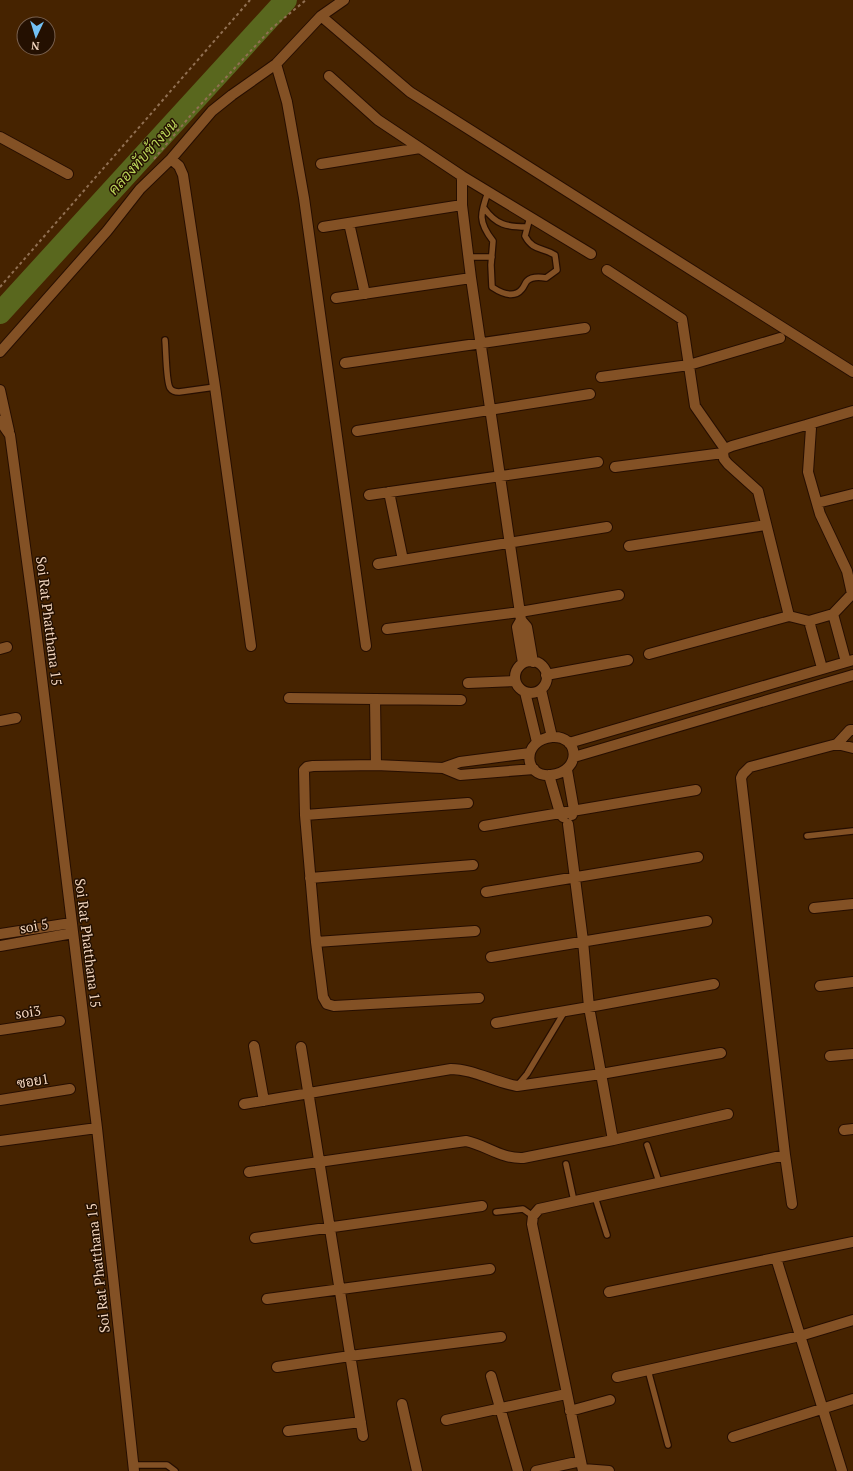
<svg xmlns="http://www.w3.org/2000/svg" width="853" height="1471" viewBox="0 0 853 1471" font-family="'PT Serif',Sarabun,serif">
	<rect width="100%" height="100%" fill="#462300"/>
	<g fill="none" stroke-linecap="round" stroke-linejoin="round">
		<path stroke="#59671e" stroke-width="22" d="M0 313 286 0"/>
		<defs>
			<path id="lane" d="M488 192C480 214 478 222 493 241L491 265 492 287C501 293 514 299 522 289 524 287 525 283 527 281 532 276 540 277 546 278L557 270 555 255C542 247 533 251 525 236L530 217
				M484 208C496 225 507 227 527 227
				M468 257H492
				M165 340C166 349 166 382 170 388 172 391 176 392 179 392L215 387
				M807 836 853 831
				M517 1086 527 1074 565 1011
				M647 1145 659 1182
				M566 1164 574 1201
				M595 1197 607 1235
				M496 1212 523 1209 533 1216
				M648 1370 668 1445
				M133 1465H167L175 1471"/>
			<path id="street" d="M321 16 410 92 853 372
				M276 64 287 102 304 198 366 646
				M329 76 378 120 462 176 591 254
				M0 137 68 174
				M171 159 179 166 183 175 215 387 251 646
				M321 164 420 148
				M462 176V205L471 278 521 620
				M349 223 365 294
				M323 227 462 205
				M607 270 682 319 695 406 725 449
				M336 298 471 278
				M0 352 107 231 140 189 171 159 212 111 232 95 276 64 321 16 344 0
				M345 363 585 328
				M601 377 689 365 780 338
				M0 390 9 431
				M0 421 10 435 34 613 97 1128 134 1471
				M806 425 853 411
				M357 431 590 394
				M723 453 724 459 728 464 758 491 789 616 809 621 822 668
				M615 467 723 453 725 449 732 446 806 425 811 428 808 472 820 514 847 571 852 594 833 614 846 662
				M389 492 403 560
				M369 495 598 462
				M817 503 853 494
				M629 546 766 525
				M378 564 607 527
				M809 621 833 614
				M387 629 520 612 619 595
				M0 649 7 647
				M649 654 789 616
				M515 677a16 16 0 1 1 32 0a16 16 0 1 1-32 0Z
				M523 663 517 627 521 620 527 627 533 662
				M546 675 628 660
				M468 683 515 681
				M541 690 552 737
				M525 692 537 742
				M289 698 461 700
				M375 699 376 765
				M0 721 16 718
				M853 730H850L837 744 853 748
				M552 737C579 735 583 771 551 775 523 778 521 740 552 737Z
				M569 743 853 660
				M530 753 460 762 443 768 460 775 534 769
				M574 757 853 675
				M443 768 376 765 313 766 307 767 304 770 305 815 316 942 323 997 327 1004 334 1006 479 998
				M567 770 574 810 572 815
				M549 775 560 813 563 817
				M305 815 468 803
				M568 824 583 941 589 1007 613 1140
				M484 826 696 790
				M310 878 473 865
				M486 892 698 857
				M814 908 853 904
				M0 934 71 923
				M316 942 475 931
				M0 946 73 933
				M491 957 707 921
				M820 986 853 982
				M496 1023 589 1007 714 984
				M0 1030 60 1021
				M254 1046 264 1101
				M301 1047 363 1436
				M830 1056 853 1054
				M0 1100 70 1089
				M244 1104 451 1069C473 1069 494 1082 517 1086L601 1074 721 1053
				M844 1130 853 1129
				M0 1141 97 1128
				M785 1155 792 1204
				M249 1172 466 1141C486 1145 501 1159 523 1158L613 1140 728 1114
				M255 1238 482 1206
				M776 1258 842 1471
				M609 1292 853 1242
				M267 1299 490 1269
				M277 1367 350 1356 501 1337
				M491 1376 518 1471
				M617 1377 800 1336 853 1320
				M402 1404 417 1471
				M570 1411 610 1400
				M446 1420 566 1394
				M288 1431 361 1422
				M733 1437 853 1399
				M583 1469 609 1471
				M536 1471 581 1461
				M583 1471 532 1224 533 1216 539 1209 785 1155 741 778 743 774 750 767 837 744"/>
		</defs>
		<use href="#lane" stroke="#260e00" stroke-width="8"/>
		<use href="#street" stroke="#260e00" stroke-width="12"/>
		<path stroke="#917052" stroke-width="2" stroke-dasharray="3 3" stroke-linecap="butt" d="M154 159 191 115 272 28 306 0
			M0 287 250 0"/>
		<use href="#lane" stroke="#835125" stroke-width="5.5"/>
		<use href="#street" stroke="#835125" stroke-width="10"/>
	</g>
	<g text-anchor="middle" stroke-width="3" stroke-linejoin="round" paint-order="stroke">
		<g font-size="14" fill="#f3d6bf" stroke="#241001">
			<text transform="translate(49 621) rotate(83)" y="5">Soi Rat Phatthana 15</text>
			<text transform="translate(34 926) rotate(-10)" y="5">soi 5</text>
			<text transform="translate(88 943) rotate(83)" y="5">Soi Rat Phatthana 15</text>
			<text transform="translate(28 1012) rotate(-8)" y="5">soi3</text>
			<text transform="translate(33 1081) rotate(-9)" y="5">ซอย1</text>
			<text transform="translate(98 1268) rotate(-96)" y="5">Soi Rat Phatthana 15</text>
		</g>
		<g font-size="15" font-style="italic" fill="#b9d357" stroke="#241001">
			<text transform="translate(143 157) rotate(-48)" y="5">คลองทับช้างบน</text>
		</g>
	</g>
	<g transform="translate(36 36) rotate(184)"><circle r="19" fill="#241001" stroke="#775f4d"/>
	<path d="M0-3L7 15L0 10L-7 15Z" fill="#73c1f5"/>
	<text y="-6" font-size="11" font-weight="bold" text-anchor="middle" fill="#f3d6bf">N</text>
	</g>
</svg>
